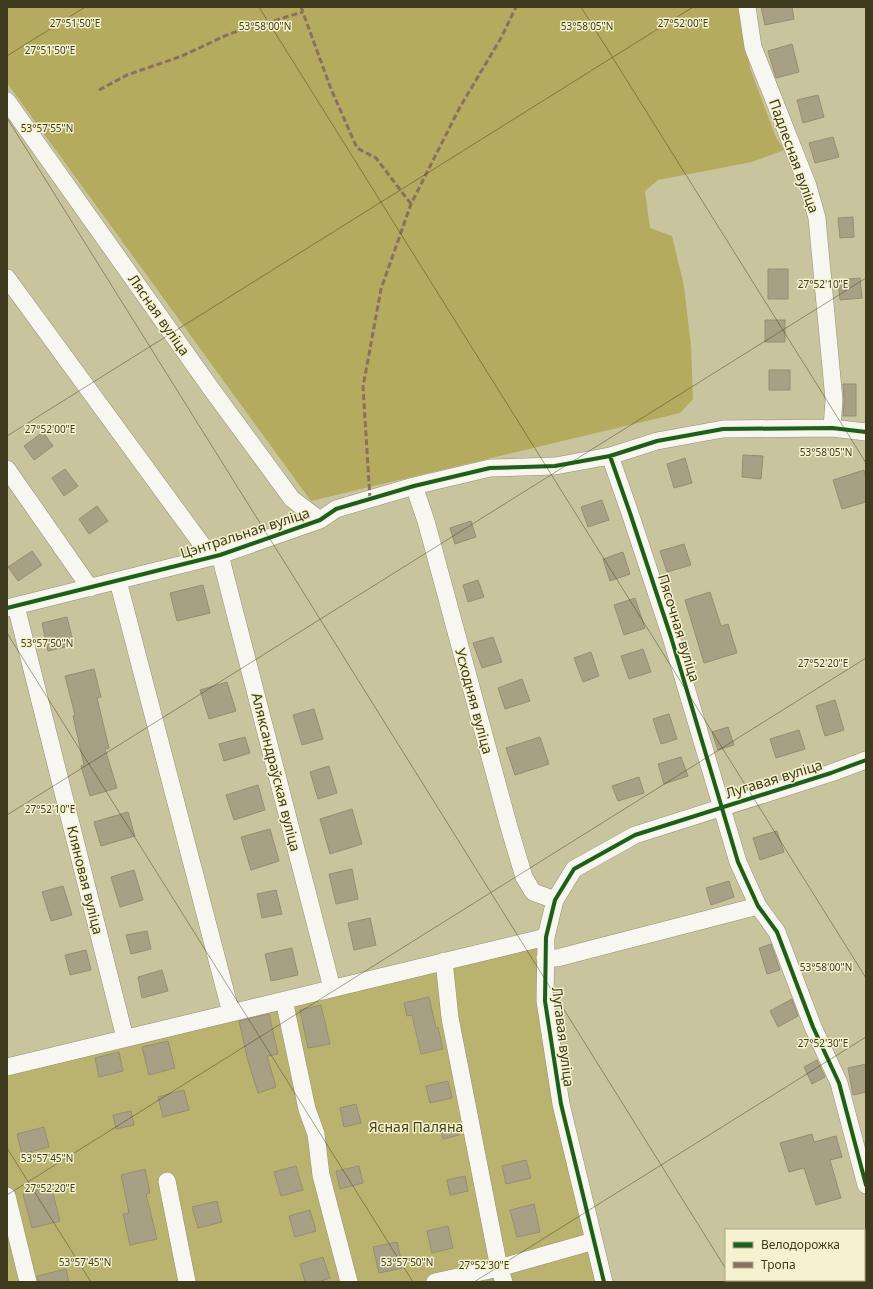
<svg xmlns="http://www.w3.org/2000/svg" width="873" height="1289" viewBox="0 0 873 1289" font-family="'Noto Sans',sans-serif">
	<rect width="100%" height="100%" fill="#c8c49e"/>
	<path fill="#bab370" d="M546 937 545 1001 611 1282H7V1067Z"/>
	<path fill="#b4ab5e" d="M7 7H741L750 68 775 135 784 150 752 162 658 180 645 191 650 228 672 236 684 286 691 347 693 399 680 413 311 501 7 83Z"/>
	<path fill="#a8a084" stroke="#968e71" d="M761 7H792L794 19 765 25Z
		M792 44 799 72 776 78 768 51Z
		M818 95 824 117 803 123 797 100Z
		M833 137 839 157 815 163 809 143Z
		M853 217 854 237 840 238 838 218Z
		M768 269H788V299H768Z
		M860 278 862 298 840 300 838 280Z
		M765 320H785V342H765Z
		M769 370H790V390H769Z
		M843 384H856V416H843L844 401Z
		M43 432 53 446 34 460 24 446Z
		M743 455 763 456 761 479 742 477Z
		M685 458 692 483 674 488 667 464Z
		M65 469 78 486 64 496 52 478Z
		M864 470 866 478V502L842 509 833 480Z
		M602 500 609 520 588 527 581 507Z
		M97 506 108 521 89 534 79 519Z
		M471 521 476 537 455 544 450 528Z
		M684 544 691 565 667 572 660 551Z
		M32 551 42 565 18 581 8 567Z
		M623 552 630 574 610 581 603 559Z
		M478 580 484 597 468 602 463 585Z
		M203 585 210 613 177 621 170 593Z
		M710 592 721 626 728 624 737 653 704 663 685 600Z
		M635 598 645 628 624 635 614 605Z
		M67 617 74 645 48 651 42 623Z
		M493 637 502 662 482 668 473 643Z
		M643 649 651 672 629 679 621 656Z
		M591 652 599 676 583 682 574 658Z
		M94 669 101 697 97 698 109 748 105 749 117 788 90 796 81 766 84 765 73 716 75 715 65 676Z
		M522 679 530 701 505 709 498 688Z
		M227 682 236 711 209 719 200 690Z
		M835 700 844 730 825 736 816 706Z
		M314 709 323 739 302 745 293 715Z
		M669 714 677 739 661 744 653 719Z
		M728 727 734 745 718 750 712 732Z
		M799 730 805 749 776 758 770 739Z
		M245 737 250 753 224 761 219 744Z
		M540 737 549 764 515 775 506 748Z
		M681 757 688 776 664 784 658 764Z
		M329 766 337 793 318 799 310 772Z
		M639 777 644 793 618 801 612 786Z
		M258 785 265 810 234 820 226 795Z
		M352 809 362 844 330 854 320 819Z
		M128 812 135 836 101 846 94 822Z
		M270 829 279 861 251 870 241 837Z
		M777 831 784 852 760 860 753 838Z
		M352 869 358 899 336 904 329 874Z
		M134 870 143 900 120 907 111 877Z
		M729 881 734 897 711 905 706 888Z
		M63 886 72 915 51 921 42 892Z
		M276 890 282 914 262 918 257 894Z
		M370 918 376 945 354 950 348 923Z
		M147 931 151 949 131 954 126 935Z
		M771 944 780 970 767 974 759 948Z
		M292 948 298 975 271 981 265 954Z
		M86 950 91 970 70 975 65 955Z
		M162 970 168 991 142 998 138 977Z
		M429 997 436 1028 438 1027 443 1049 421 1054 412 1015 407 1016 404 1003Z
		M792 999 798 1016 778 1027 770 1011Z
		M321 1005 330 1044 308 1048 300 1010Z
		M269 1014 278 1054 267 1056 276 1087 258 1093 248 1061 239 1021Z
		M168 1041 175 1068 149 1075 142 1047Z
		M119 1052 123 1071 99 1077 95 1058Z
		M817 1060 825 1077 812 1084 804 1067Z
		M866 1064V1092L853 1095 848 1068Z
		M448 1081 452 1098 430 1103 426 1086Z
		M184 1090 189 1110 163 1117 158 1097Z
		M356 1104 361 1123 344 1127 340 1108Z
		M131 1111 134 1125 116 1129 113 1115Z
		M456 1123 459 1135 443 1139 440 1127Z
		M44 1127 49 1147 22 1154 17 1134Z
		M812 1134 814 1142 836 1136 842 1157 830 1160 841 1198 816 1205 804 1168 789 1172 780 1143Z
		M526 1160 531 1178 506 1184 502 1166Z
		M296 1166 303 1190 281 1196 274 1172Z
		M359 1166 363 1183 340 1189 336 1171Z
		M145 1169 150 1193 146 1194 157 1239 130 1245 123 1214 129 1213 121 1175Z
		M465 1176 468 1191 450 1195 447 1180Z
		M51 1186 60 1221 32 1228 23 1194Z
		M217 1201 222 1222 198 1228 192 1207Z
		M534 1204 540 1232 517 1237 510 1210Z
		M310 1210 316 1231 295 1237 289 1216Z
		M448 1226 453 1248 432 1253 427 1231Z
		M397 1242 403 1268 379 1273 373 1247Z
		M323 1257 330 1278 318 1282H305L300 1264Z
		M66 1269 69 1282H38L37 1276Z"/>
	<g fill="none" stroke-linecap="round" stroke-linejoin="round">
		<defs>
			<path id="minor" d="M747 7 753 47 808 186 817 218 834 400 832 428
				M7 101 212 390 292 499 320 520
				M7 278 211 557
				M610 456 630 513 671 637 738 862 758 906 777 932 813 1027 839 1083 866 1185
				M7 469 90 588
				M414 486 426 521 509 827 524 877 533 892 555 900
				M220 555 332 988
				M118 581 231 1013
				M16 606 125 1038
				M7 608 220 555 320 520 336 509 414 486 490 468 555 466 610 456 657 441 723 429 832 428 866 432
				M545 958H557L758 906
				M444 961 450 1018 499 1268 504 1282
				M284 1000 307 1109 316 1134 321 1175 349 1282
				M7 1067 546 937
				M167 1181 187 1282
				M7 1196 28 1282
				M435 1282 499 1268 594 1241
				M604 1282 561 1104 545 1001 546 937 555 900 574 869 635 835 831 773 866 760"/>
		</defs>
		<use href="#minor" stroke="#959274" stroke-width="18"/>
		<use href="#minor" stroke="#f7f6f0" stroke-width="17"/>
		<path stroke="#8d6e63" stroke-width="3" stroke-dasharray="6 3" stroke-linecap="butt" d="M301 7 331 89 357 148 376 158 411 204
			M99 90 127 75 182 56 229 34 303 12
			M370 499 363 387 381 289 411 204 460 107 501 38 516 7"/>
		<defs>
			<path id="cycleway" d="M610 456 630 513 671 637 738 862 758 906 777 932 813 1027 839 1083 866 1185
				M7 608 220 555 320 520 336 509 414 486 490 468 555 466 610 456 657 441 723 429 832 428 866 432
				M604 1282 561 1104 545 1001 546 937 555 900 574 869 635 835 831 773 866 760"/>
		</defs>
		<use href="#cycleway" stroke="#f5f2cf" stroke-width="6"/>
		<use href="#cycleway" stroke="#1b5e20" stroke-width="4"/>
	</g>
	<path fill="none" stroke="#3e3a1e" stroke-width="1" stroke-opacity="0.45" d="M259 7 866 978M581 7 866 463M7 56 85 7M7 118 726 1269M7 436 693 7M7 633 413 1282M7 815 866 278M7 1148 91 1282M7 1195 866 658M733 1280 734 1282M474 1282 866 1037"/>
	<g text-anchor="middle" stroke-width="3" stroke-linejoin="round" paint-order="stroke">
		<g font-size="14" fill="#3e3a1e" stroke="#f5f2cf">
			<text transform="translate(794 156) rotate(70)" y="5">Падлесная вуліца</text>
			<text transform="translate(159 315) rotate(55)" y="5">Лясная вуліца</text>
			<text transform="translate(245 533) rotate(-18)" y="5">Цэнтральная вуліца</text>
			<text transform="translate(679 628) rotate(73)" y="5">Пясочная вуліца</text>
			<text transform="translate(474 701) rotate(75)" y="5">Усходняя вуліца</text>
			<text transform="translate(276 772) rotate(76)" y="5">Аляксандраўская вуліца</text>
			<text transform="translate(774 779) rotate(-17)" y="5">Лугавая вуліца</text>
			<text transform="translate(85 880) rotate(76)" y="5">Кляновая вуліца</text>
			<text transform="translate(563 1037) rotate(83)" y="5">Лугавая вуліца</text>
		</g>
		<g font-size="14" fill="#474217" stroke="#f5f2cf">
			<text x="416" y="1132">Ясная Паляна</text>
		</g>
	</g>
	<g font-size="10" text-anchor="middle" fill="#3e3a1e" stroke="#f5f2cf" stroke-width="3" stroke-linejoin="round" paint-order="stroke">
		<text x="75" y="27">27°51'50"E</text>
		<text x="683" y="27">27°52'00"E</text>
		<text x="265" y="30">53°58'00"N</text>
		<text x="587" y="30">53°58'05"N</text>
		<text x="50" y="54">27°51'50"E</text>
		<text x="47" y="132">53°57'55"N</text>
		<text x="823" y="288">27°52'10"E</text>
		<text x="50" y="433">27°52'00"E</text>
		<text x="826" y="456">53°58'05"N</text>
		<text x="47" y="647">53°57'50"N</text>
		<text x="823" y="667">27°52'20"E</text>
		<text x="50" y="813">27°52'10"E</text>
		<text x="826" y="971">53°58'00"N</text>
		<text x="823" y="1047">27°52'30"E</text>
		<text x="47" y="1162">53°57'45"N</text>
		<text x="50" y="1192">27°52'20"E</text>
		<text x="85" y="1266">53°57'45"N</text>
		<text x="407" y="1266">53°57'50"N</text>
		<text x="484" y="1269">27°52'30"E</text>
	</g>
	<rect width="873" height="1289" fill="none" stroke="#3e3a1e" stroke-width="16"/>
	<rect x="725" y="1229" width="140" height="52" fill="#f5f2cf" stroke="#aca888"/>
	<rect x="733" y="1242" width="20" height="6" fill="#1b5e20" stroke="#aca888"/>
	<text x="761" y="1249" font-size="12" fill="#3e3a1e">Велодорожка</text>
	<rect x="733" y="1262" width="20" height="6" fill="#8d6e63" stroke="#aca888"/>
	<text x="761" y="1269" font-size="12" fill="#3e3a1e">Тропа</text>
</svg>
